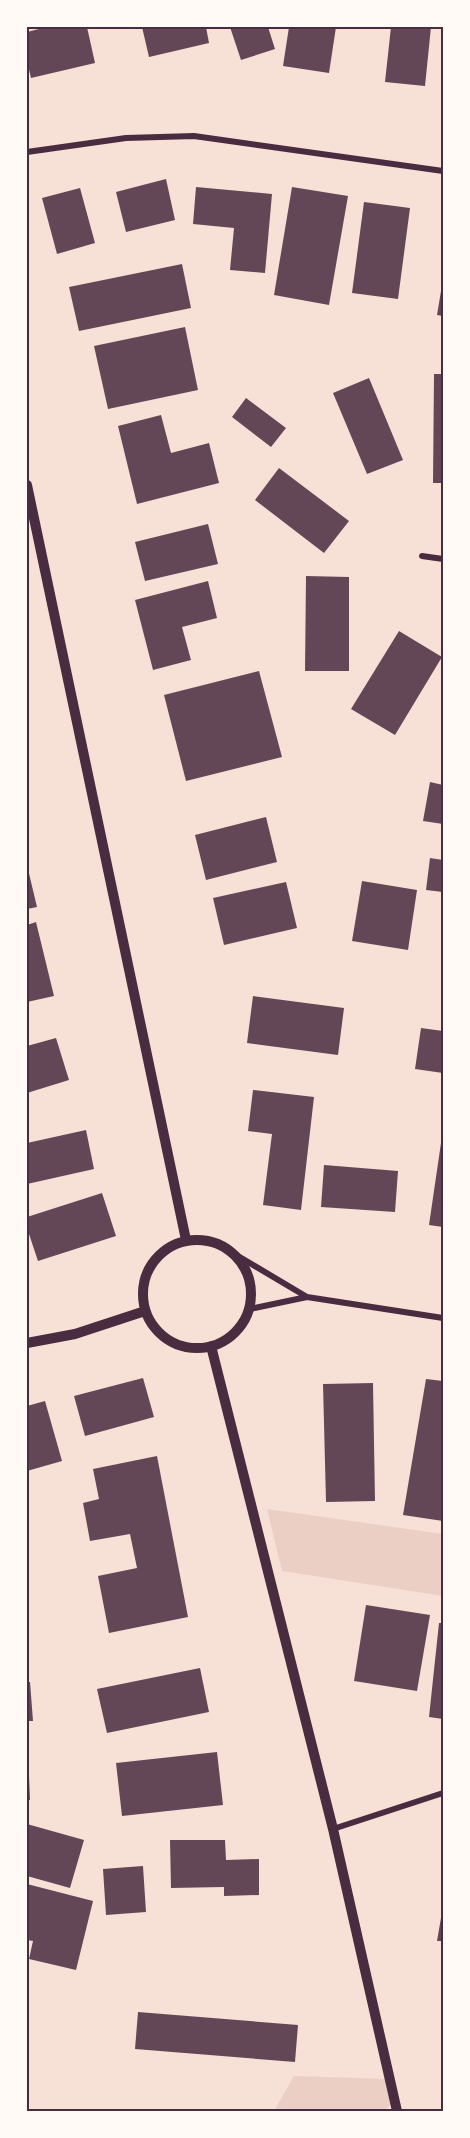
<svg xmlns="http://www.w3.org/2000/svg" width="470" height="2138" viewBox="0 0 470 2138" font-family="'Asap Condensed',sans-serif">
	<rect width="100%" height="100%" fill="#f7e1d7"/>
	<path fill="#ebcfc5" d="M267 1509 443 1534V1596L282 1571Z
		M294 2076 389 2079 397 2099 384 2111H274Z"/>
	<path fill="#644757" d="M47 27H87L95 63 31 78 27 61V32Z
		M142 27H206L209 43 149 57Z
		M230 27H268L275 49 241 60Z
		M289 27H336L329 73 283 66Z
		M391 27H431L425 86 385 82Z
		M166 179 175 220 126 232 116 192Z
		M196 187 272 194 265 273 230 270 234 228 193 224Z
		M292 187 348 196 329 305 274 295Z
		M80 188 95 243 57 254 42 198Z
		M364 202 410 208 398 299 352 293Z
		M182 264 191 308 79 331 69 287Z
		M442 285 443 286V316L437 315Z
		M185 327 198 390 108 409 94 346Z
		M434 374H443V483H433Z
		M369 378 403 460 367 474 333 393Z
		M246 398 286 428 271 447 232 417Z
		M161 415 171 453 209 443 219 483 137 504 118 426Z
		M279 468 349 521 324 553 255 500Z
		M208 524 218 564 145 581 135 542Z
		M306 576 349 577V671H305Z
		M208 581 217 618 182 627 191 660 153 670 135 600Z
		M399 631 442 657 395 735 351 709Z
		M259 671 282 757 186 781 164 695Z
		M430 782 443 785V824L423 821Z
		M266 817 277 862 206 880 195 835Z
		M430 858 443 860V892L426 890Z
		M27 865 37 907 27 909Z
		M362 881 417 890 408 950 352 941Z
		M286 882 297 928 224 945 213 898Z
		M36 922 54 996 27 1002V925Z
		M253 996 344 1008 338 1055 247 1043Z
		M421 1028 443 1031V1073L415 1069Z
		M56 1038 69 1080 27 1093V1046Z
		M253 1090 314 1097 301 1210 263 1205 272 1134 248 1131Z
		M86 1130 94 1169 27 1184V1143Z
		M442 1136H443V1227L429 1225Z
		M324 1165 398 1171 395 1212 321 1207Z
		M102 1193 116 1236 38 1261 27 1228V1217Z
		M143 1378 154 1417 85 1436 74 1396Z
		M426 1379 443 1381V1521L403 1515Z
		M373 1383 375 1501 326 1502 323 1384Z
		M45 1401 62 1461 27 1471V1406Z
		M157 1456 188 1617 109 1633 98 1576 137 1568 130 1534 90 1541 83 1503 99 1499 93 1469Z
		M366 1605 430 1615 417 1691 354 1681Z
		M439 1623H443V1719L429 1717Z
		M200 1668 209 1712 107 1733 97 1689Z
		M27 1682H30L33 1721H27Z
		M217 1752 223 1805 122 1816 116 1763Z
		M27 1776H29L30 1800H27Z
		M27 1824 84 1840 70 1888 27 1876Z
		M170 1840H225L226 1860 259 1859V1895L224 1896V1887L171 1888Z
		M143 1866 146 1912 106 1915 103 1869Z
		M27 1884 93 1901 76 1970 29 1959 33 1941 27 1940Z
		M442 1912H443V1941H437Z
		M138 2012 298 2025 295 2062 135 2049Z"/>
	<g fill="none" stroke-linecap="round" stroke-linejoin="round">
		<path stroke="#4a2c40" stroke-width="6" d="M27 152 126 138 194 136 443 171
			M422 556 443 559
			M238 1256 307 1297
			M250 1309 307 1297 443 1318
			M333 1829 443 1793"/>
		<path stroke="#4a2c40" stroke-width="10" d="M27 485 186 1240
			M143 1294a54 54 0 1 1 108 0a54 54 0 1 1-108 0Z
			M27 1343 75 1334 145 1311
			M211 1346 333 1829 397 2111"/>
	</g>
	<rect width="470" height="2138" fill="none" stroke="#fffaf5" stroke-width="57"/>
	<rect x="28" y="28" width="414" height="2082" fill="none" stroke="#4a2c40" stroke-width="2"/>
</svg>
